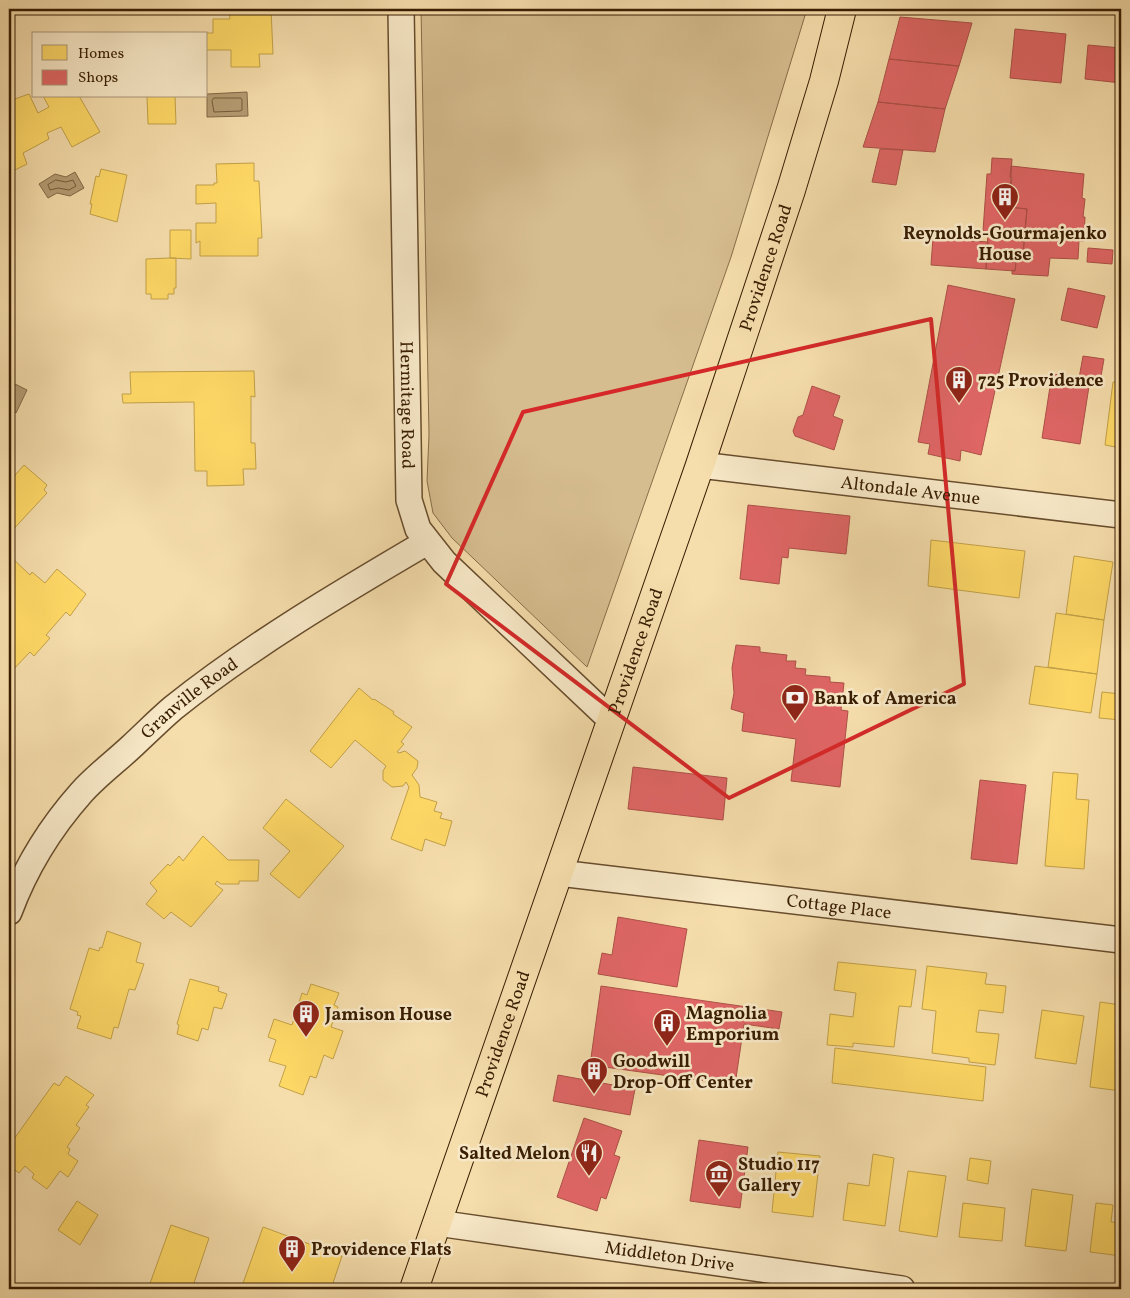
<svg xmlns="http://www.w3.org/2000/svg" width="1130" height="1298" viewBox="0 0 1130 1298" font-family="Vollkorn,serif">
	<rect width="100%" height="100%" fill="#f6deac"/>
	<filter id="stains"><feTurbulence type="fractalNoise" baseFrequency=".004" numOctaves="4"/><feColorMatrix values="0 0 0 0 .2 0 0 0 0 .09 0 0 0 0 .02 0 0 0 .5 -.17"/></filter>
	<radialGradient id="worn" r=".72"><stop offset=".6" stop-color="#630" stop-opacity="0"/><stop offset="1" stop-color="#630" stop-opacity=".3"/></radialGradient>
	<path fill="#d6bd8f" stroke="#876d49" d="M421 9H807L731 257 587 667 452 538 433 513 427 481 429 435Z"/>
	<path fill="#b59c73" stroke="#836946" d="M247 92 248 116 207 117V94Z
		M75 172 84 188 70 196 57 193 48 198 39 184 55 174 66 177Z
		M9 381 27 390 16 413 9 409Z"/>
	<path fill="#ffd966" stroke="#c3a148" d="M229 9H271L273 54H259L260 67H231V50H206V34L201 33H213V19H230Z
		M29 94 38 113 49 107 43 96H79L100 132 72 147 61 127 47 133 49 139 23 153 27 164 9 173V101Z
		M147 96H175L176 124H148Z
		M254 163V181H259L262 238H258V256H200V241L196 243V223H216V203L196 204V185H214V183H217L216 164Z
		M101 169 127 175 117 222 90 214 92 204H90L96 176 99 177Z
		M170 230H191V259L170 258Z
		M170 258H176V288H174V294H168V299H151V294H146V259Z
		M254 371 255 397 251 396V443H255L256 469H243L244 485 207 486V471H195L194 402 123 403 122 394H131L130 372Z
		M1113 382 1121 383V448L1105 445Z
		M24 465 47 485 44 490 47 493 9 534V482Z
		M931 540 1025 551 1019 598 928 586Z
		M1074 556 1113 562 1104 620 1066 614Z
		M11 557 30 575 32 572 45 583 57 569 86 594 70 616 66 612 46 635 50 638 34 656 30 652 9 674V560Z
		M1056 613 1104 620 1097 674 1048 667Z
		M1035 666 1097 674 1091 713 1029 704Z
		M359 688 373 700 374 699 394 712 393 714 412 727 401 742 404 744 397 752 399 753 405 751 418 761 417 768 412 775 419 785 420 797 437 802 434 811 442 813 440 818 452 821 445 846 425 839 422 851 391 839 409 787 406 782 403 786 392 787 383 780V771L386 766 355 740 331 768 310 751Z
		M1102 692 1121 694V720L1099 718Z
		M1053 772 1078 774 1076 799 1089 800 1084 869 1045 866Z
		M286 799 344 846 299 898 270 874 290 851 263 828Z
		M203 836 228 860H259L258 881H239V884H221L217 881 215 884 223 890 191 927 171 912 164 919 146 904 157 891 150 883 168 864 170 866 179 856 183 861Z
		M107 931 141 943 136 962 144 964 135 990 129 989 118 1028 114 1027 111 1039 77 1028 81 1016 77 1015 78 1012 70 1009 89 948 99 951 100 947 102 948Z
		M838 962 916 970 911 1007 899 1006 894 1047 853 1043V1047L827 1045 830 1014 853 1017 856 993 834 990Z
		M927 966 987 973 985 984 1006 986 1003 1013 979 1010 976 1032 999 1034 995 1065 969 1062V1058L932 1053 936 1011 922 1009Z
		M190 979 219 987 218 991 227 994 222 1009 214 1007 208 1030 202 1028 198 1041 177 1034 179 1025 177 1024Z
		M311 984 339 993 334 1005 338 1007 331 1027 343 1031 333 1059 324 1055 316 1078 310 1076 303 1095 279 1086 286 1066 269 1061 276 1040 268 1037 274 1019 292 1025 302 993 307 995Z
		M1100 1002 1121 1005V1091L1090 1087Z
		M1042 1010 1084 1016 1076 1064 1035 1058Z
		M835 1048 986 1067 983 1101 832 1083Z
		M66 1076 94 1095 86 1105 89 1107 76 1125 80 1128 67 1147 70 1149 68 1154 78 1161 68 1177 60 1171 47 1189 32 1178 34 1174 25 1166 19 1173 9 1165V1146L54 1083 59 1086Z
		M778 1152 820 1156 813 1217 772 1212Z
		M873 1154 894 1158 885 1226 843 1220 848 1183 869 1186Z
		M970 1158 991 1161 988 1184 967 1180Z
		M908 1171 946 1176 937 1237 899 1231Z
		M1032 1189 1073 1195 1066 1251 1025 1246Z
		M77 1201 98 1215 80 1245 58 1230Z
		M963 1203 1005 1208 1002 1241 959 1237Z
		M1096 1203 1113 1205 1111 1222 1121 1223V1256L1090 1252Z
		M171 1225 209 1238 192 1289H148Z
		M263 1227 342 1256 331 1289H241Z"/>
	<path fill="#e06666" stroke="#ae5048" d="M900 17 972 23 959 66 889 59Z
		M1015 29 1066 34 1061 83 1010 78Z
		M1088 45 1121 48V83L1085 79Z
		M889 59 959 66 945 109 878 102Z
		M878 102 945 109 935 152 863 147Z
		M880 149 903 150 896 185 872 182Z
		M992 158 1012 159 1009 207 1027 209 1023 254 1017 253 1015 271 986 269 988 232 983 231 987 174H991Z
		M1011 166 1084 174 1082 198 1085 199 1083 217H1085L1084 241H1079L1078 259 1050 258 1048 276 1012 274V270L1015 271 1017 253 1023 254 1027 209 1009 207 1012 177H1010Z
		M933 238 988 242 986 269 931 265Z
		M1088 248 1113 250 1112 264 1087 262Z
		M948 285 1015 299 981 455 961 450 960 461 928 454 930 444 918 442Z
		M1068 288 1105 296 1097 328 1061 320Z
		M1083 356 1104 359 1100 382 1090 380 1080 444 1042 438 1052 374 1079 378Z
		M812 386 840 396 833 416 843 420 834 450 795 436 793 431 798 417 803 415Z
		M748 505 850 516 846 554 789 548 788 558 782 557 779 584 740 579Z
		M736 645 760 647V652L787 655 786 661H796L795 668 806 669 805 675 830 677V682L844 683 841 710 848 711 840 787 791 781 796 739 742 731 744 713 731 709 734 693 732 668Z
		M633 767 727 778 723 820 628 809Z
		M980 780 1026 785 1017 864 971 859Z
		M618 917 687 929 677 987 598 974 602 953 612 955Z
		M601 986 782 1012 779 1029 744 1024 735 1085 590 1065Z
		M558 1075 635 1089 630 1115 553 1101Z
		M584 1118 622 1131 614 1155 620 1157 606 1199 601 1197 597 1211 557 1197Z
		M699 1140 748 1147 740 1208 690 1201Z"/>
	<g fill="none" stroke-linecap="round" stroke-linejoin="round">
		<path stroke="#765c3b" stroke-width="1" d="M214 98H241L242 100V110L240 111 214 112 212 101Z
			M56 180 66 182 73 180 76 186 69 190 58 188 50 190 48 185Z"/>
		<defs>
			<g id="minor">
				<path id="s1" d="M401 9 409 500 418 529 444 562 611 720"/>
				<path id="s2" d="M700 465 1121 515"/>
				<path id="s3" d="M559 873 1121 940"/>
				<path id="s4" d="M9 912C25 869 50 828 81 793 96 776 115 762 131 747 145 734 159 720 173 708 252 645 340 593 427 542"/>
				<path id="s5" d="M437 1223 902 1289"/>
			</g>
			<g id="primary">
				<path id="s6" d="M414 1289 700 465 791 190 824 81 842 9"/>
			</g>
		</defs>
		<use href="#minor" stroke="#684d2d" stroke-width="28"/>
		<use href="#primary" stroke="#381d03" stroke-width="30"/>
		<use href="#minor" stroke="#f9eac9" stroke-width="25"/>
		<use href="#primary" stroke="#f6deac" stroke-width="28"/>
	</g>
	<path fill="none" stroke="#d62828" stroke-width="4" stroke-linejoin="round" d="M931 319 964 684 729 798 446 584 523 412Z"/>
	<defs>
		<symbol id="building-pin" viewBox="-11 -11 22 30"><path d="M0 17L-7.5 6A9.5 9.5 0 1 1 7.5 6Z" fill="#8f2418" stroke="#f9eac9"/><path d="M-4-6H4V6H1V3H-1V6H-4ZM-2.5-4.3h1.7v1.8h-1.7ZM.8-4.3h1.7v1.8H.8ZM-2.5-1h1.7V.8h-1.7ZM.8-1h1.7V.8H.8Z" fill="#fff"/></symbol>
		<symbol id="bank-pin" viewBox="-11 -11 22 30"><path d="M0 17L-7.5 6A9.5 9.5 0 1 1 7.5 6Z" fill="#8f2418" stroke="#f9eac9"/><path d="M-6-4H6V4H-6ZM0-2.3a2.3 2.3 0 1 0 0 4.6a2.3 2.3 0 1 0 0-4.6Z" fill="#fff"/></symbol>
		<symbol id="restaurant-pin" viewBox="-11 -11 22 30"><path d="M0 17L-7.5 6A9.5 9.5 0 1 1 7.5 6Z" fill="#8f2418" stroke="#f9eac9"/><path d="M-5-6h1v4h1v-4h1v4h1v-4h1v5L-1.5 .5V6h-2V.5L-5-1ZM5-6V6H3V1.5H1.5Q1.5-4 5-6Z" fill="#fff"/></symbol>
		<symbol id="museum-pin" viewBox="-11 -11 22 30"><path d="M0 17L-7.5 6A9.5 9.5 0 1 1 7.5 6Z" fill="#8f2418" stroke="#f9eac9"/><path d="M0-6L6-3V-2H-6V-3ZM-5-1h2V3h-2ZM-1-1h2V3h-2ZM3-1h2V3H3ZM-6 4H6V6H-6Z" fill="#fff"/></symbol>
	</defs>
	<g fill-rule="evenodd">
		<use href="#building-pin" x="989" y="181" width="32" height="43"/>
		<use href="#building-pin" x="943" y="364" width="32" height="43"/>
		<use href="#bank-pin" x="779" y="682" width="32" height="43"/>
		<use href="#building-pin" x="290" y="998" width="32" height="43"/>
		<use href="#building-pin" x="651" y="1007" width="32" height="43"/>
		<use href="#building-pin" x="578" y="1055" width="32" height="43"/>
		<use href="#restaurant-pin" x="573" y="1137" width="32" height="43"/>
		<use href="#museum-pin" x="703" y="1158" width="32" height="43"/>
		<use href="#building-pin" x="276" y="1233" width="32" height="43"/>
	</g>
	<g text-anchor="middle" stroke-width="5" stroke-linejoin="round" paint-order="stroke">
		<g font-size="18" font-weight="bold" fill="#381d03" stroke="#f9eac9" text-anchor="start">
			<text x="1005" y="239" text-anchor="middle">Reynolds-Gourmajenko<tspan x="1005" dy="21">House</tspan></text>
			<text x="978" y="386">725 Providence</text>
			<text x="814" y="704">Bank of America</text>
			<text x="686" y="1019">Magnolia<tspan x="686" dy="21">Emporium</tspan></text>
			<text x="325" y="1020">Jamison House</text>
			<text x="613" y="1067">Goodwill<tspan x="613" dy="21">Drop-Off Center</tspan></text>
			<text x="570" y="1159" text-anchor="end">Salted Melon</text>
			<text x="738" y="1170">Studio 117<tspan x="738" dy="21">Gallery</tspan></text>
			<text x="311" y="1255">Providence Flats</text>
		</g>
		<g font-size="18" fill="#381d03" stroke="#f9eac9">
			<text dy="6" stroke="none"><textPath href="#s6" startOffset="1080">Providence Road</textPath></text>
			<text dy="6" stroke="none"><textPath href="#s1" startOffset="396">Hermitage Road</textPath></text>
			<text dy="6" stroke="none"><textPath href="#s2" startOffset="212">Altondale Avenue</textPath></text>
			<text dy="6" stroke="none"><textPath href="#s6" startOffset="675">Providence Road</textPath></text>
			<text dy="6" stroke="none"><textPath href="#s4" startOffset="284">Granville Road</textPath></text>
			<text dy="6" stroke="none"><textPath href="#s3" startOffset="282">Cottage Place</textPath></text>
			<text dy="6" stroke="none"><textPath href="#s6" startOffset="270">Providence Road</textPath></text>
			<text dy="6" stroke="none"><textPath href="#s5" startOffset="235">Middleton Drive</textPath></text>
		</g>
	</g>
	<rect width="1130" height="1298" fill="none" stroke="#f6deac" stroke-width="30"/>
	<rect x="10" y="10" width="1110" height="1278" fill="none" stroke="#381d03" stroke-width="2.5"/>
	<rect x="15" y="15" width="1100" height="1268" fill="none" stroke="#381d03"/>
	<rect x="32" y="32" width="175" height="65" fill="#f9eac9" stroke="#ac987a"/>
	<rect x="42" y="45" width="25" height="15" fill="#ffd966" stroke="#ac987a"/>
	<text x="78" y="58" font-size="15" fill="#381d03">Homes</text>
	<rect x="42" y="70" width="25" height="15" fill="#e06666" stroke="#ac987a"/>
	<text x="78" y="82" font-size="15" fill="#381d03">Shops</text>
	<rect width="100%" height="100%" filter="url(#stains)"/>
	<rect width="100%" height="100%" fill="url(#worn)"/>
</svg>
